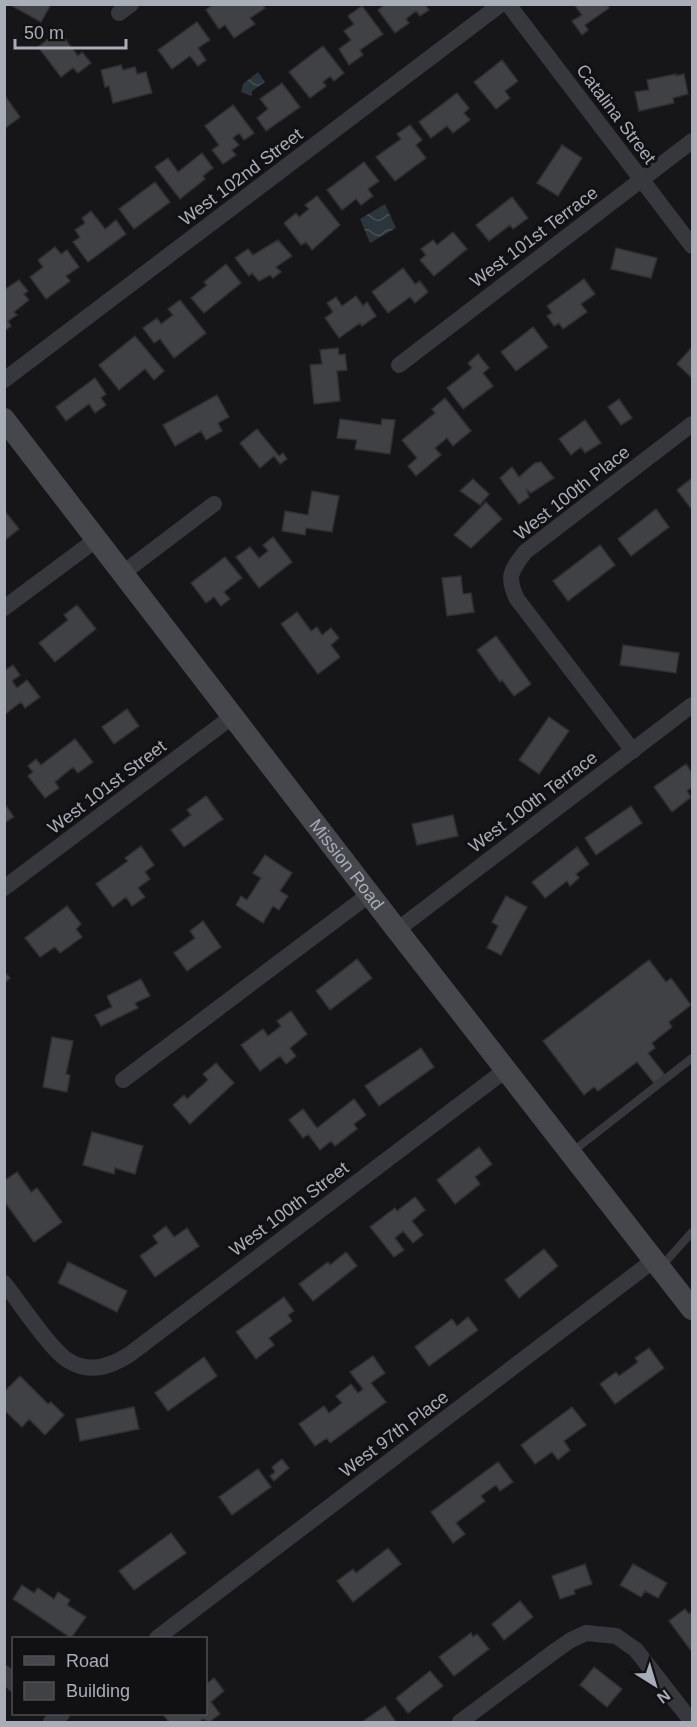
<svg xmlns="http://www.w3.org/2000/svg" width="697" height="1727" viewBox="0 0 697 1727" font-family="Arial,sans-serif">
	<defs>
		<pattern id="water-waves" width="16" height="10" patternUnits="userSpaceOnUse" patternTransform="scale(1.5)"><rect width="16" height="10" fill="#2c353c"/><path d="M0 5q4-4 8 0t8 0" fill="none" stroke="#485056"/></pattern>
	</defs>
	<rect width="100%" height="100%" fill="#161618"/>
	<path fill="url(#water-waves)" d="M258 72 265 82 252 91V96L241 92 243 84Z
		M385 204 396 228 370 243 360 219Z"/>
	<path fill="#404145" stroke="#303034" stroke-width="1.5" d="M13 4H51L41 22 12 6Z
		M214 4H262L265 8 250 18 255 24 234 38 225 25 219 29 206 10Z
		M386 4H425L429 10 420 16 416 11 406 19 409 23 395 33 378 10Z
		M574 4H607L609 8 585 25 588 30 582 35 572 21 582 15Z
		M362 6 383 34 360 50 363 55 349 65 339 49 351 40 344 31 354 24 348 16Z
		M197 22 210 40 198 48 206 60 198 66 190 56 172 69 158 50Z
		M59 31 78 56 82 52 91 63 78 73 73 68 61 77 38 47Z
		M323 46 344 73 334 81 330 76 323 82 326 86 310 98 289 72Z
		M502 60 518 81 505 91 510 98 496 109 474 82Z
		M121 65 123 70 135 67 137 74 146 72 152 93 113 103 109 86 105 87 101 70Z
		M676 74V76L684 74 688 94 673 98 674 103 639 111 635 92 649 90 647 80Z
		M282 83 300 107 266 131 257 118 268 109 260 99Z
		M457 93 469 108 464 113 470 120 453 133 447 126 431 138 419 122Z
		M6 97 20 117 4 129V98Z
		M233 105 254 133 244 140 239 133 233 138 239 145 232 150 236 155 223 164 212 150 219 145 205 126Z
		M410 125 422 140 416 145 426 158 395 181 376 157 401 139 397 134Z
		M562 145 582 158 558 196 537 183Z
		M202 153 213 168 203 176 205 179 180 199 155 167 168 158 178 172Z
		M364 162 379 181 368 189 373 196 361 205 356 199 342 210 327 190Z
		M155 182 170 202 134 229 119 209Z
		M317 196 340 225 312 250 306 242 301 245 284 223 296 213 299 217 309 209 305 205Z
		M512 197 528 218 513 229 510 225 489 241 476 225Z
		M91 211 105 229 116 220 126 234 88 262 73 242 80 237 75 230 85 223 82 218Z
		M453 232 467 249 434 276 420 260 426 255 421 249 433 240 437 245Z
		M278 240 292 256 276 267 281 272 273 278 270 275 259 281 252 273 249 276 235 258 248 249 253 255Z
		M55 247 61 254 67 250 79 267 66 276 70 281 46 299 30 277 43 267 38 260Z
		M616 248 657 258 651 278 611 269Z
		M226 264 241 283 204 313 191 298 207 285 204 282Z
		M403 268 415 284 420 281 428 292 415 303 410 297 388 313 372 292Z
		M584 279 595 294 581 304 587 312 563 329 559 323 554 326 547 316 552 313 547 306Z
		M19 280 28 291 24 294 29 300 14 312 17 315 8 321 11 326 4 331V290Z
		M356 296 363 306 367 302 376 316 362 326 360 323 339 338 325 318 333 312 327 303 336 297 342 306Z
		M180 300 206 333 174 358 160 339 154 343 143 328 157 318 161 324 173 315 168 309Z
		M533 327 548 347 516 371 501 352Z
		M135 336 164 371 154 380 145 369 119 390 99 365Z
		M692 347V378L677 364Z
		M338 348 339 355 345 354 347 370 337 371 340 401 314 404 310 365 322 364 320 350Z
		M478 354 489 368 483 373 493 386 463 409 447 388 472 368 468 363Z
		M95 378 106 394 101 398 106 405 95 413 89 404 66 421 56 407Z
		M217 395 229 417 218 423 222 431 206 440 201 431 175 446 163 425Z
		M445 398 471 431 453 446 447 438 435 448 441 455 416 476 408 466 417 458 402 440 435 413 432 409Z
		M619 399 632 418 621 425 608 407Z
		M340 419 381 425 382 419 395 420 390 454 355 449 357 440 337 438Z
		M585 420 601 443 585 453 581 447 571 455 559 439Z
		M257 429 279 456 283 453 287 459 280 464 274 456 260 468 240 443Z
		M541 462 554 478 531 493 527 490 529 497 519 504 500 478 512 467 519 477 535 463Z
		M692 478V510L677 490Z
		M473 479 489 494 480 505 460 491Z
		M312 491 339 496 332 532 306 528 305 535 282 531 285 511 308 515Z
		M486 502 502 519 471 548 454 535Z
		M656 509 669 527 631 556 618 539Z
		M4 510 19 529 4 541Z
		M273 537 292 562 259 588 236 557 250 547 259 558 268 551 263 545Z
		M600 545 615 565 568 601 553 581Z
		M225 557 242 578 224 592 230 599 221 606 214 597 206 603 191 583Z
		M461 576 463 594 471 593 474 612 447 616 442 578Z
		M77 605 96 629 55 662 39 643 68 620 64 615Z
		M297 612 311 631 317 627 322 635 331 628 339 638 331 645 340 657 318 674 281 624Z
		M496 636 531 684 514 696 502 680 500 682 477 650Z
		M623 645 679 653 676 673 620 665Z
		M13 665 20 675 12 681 17 688 27 680 40 697 25 708 21 702 4 715V671Z
		M127 709 139 726 114 744 102 727Z
		M549 717 569 731 539 774 519 760Z
		M75 739 93 762 78 773 73 767 55 782 59 788 45 798 28 776 33 772 28 766 36 759 41 765Z
		M686 764 692 773V787L687 791 691 797 672 812 654 787Z
		M206 796 223 819 184 847 171 830 191 815 187 810Z
		M4 803 14 817 4 823Z
		M631 806 642 823 596 855 585 838Z
		M453 815 458 836 417 845 412 824Z
		M141 846 154 865 145 872 150 879 138 888 145 897 132 906 126 897 113 907 96 884 128 861 125 858Z
		M577 847 589 864 576 874 579 878 570 886 567 881 545 898 532 882Z
		M265 855 292 873 280 891 288 896 279 910 273 906 263 923 236 905 241 896 247 900 261 878 253 873Z
		M506 896 527 907 501 955 487 948 498 926 492 922Z
		M67 906 81 924 76 929 82 937 60 953 55 947 40 957 25 938Z
		M203 921 221 947 187 971 174 953 195 938 190 931Z
		M357 959 372 978 330 1010 316 991Z
		M649 960 666 982 671 978 691 1005 669 1022 672 1027 652 1043 655 1048 648 1053 665 1075 654 1083 637 1062 598 1091 594 1087 584 1095 543 1041Z
		M4 971 10 978 4 983Z
		M141 979 150 996 135 1003 138 1008 101 1026 95 1015 112 1007 107 996Z
		M291 1011 307 1034 290 1048 296 1056 286 1064 280 1056 260 1071 241 1045 263 1029 268 1036 281 1026 277 1021Z
		M52 1037 73 1041 66 1074 70 1075 67 1092 43 1087Z
		M421 1048 434 1067 379 1106 365 1086Z
		M216 1063 234 1083 190 1124 173 1105 184 1095 187 1099 208 1080 203 1074Z
		M354 1099 366 1115 354 1124 357 1129 335 1146 331 1141 320 1150 308 1134 303 1138 289 1120 303 1109 317 1128Z
		M92 1132 143 1146 135 1174 115 1168 114 1174 83 1165Z
		M479 1147 492 1164 475 1177 480 1184 455 1204 437 1180Z
		M17 1172 31 1192 37 1188 62 1222 34 1242 4 1201V1181Z
		M415 1197 425 1210 412 1221 423 1235 413 1243 403 1231 395 1238 404 1250 394 1257 370 1227 395 1208 397 1211Z
		M166 1226 174 1237 187 1228 199 1246 155 1277 140 1256 158 1243 153 1236Z
		M544 1249 558 1266 519 1298 505 1280Z
		M346 1252 357 1266 313 1301 299 1284 328 1262 330 1265Z
		M68 1262 127 1291 117 1312 58 1283Z
		M284 1297 294 1311 288 1315 292 1321 269 1338 274 1345 256 1359 236 1332Z
		M468 1317 478 1330 429 1366 415 1347 452 1319 457 1326Z
		M649 1348 664 1368 615 1404 600 1384 616 1372 619 1376 638 1362 635 1358Z
		M373 1356 385 1373 371 1383 386 1402 330 1443 327 1438 315 1446 299 1424 324 1406 329 1413 342 1403 336 1396 351 1384 358 1393 363 1389 350 1372Z
		M204 1357 217 1376 168 1411 155 1393Z
		M20 1376 48 1404 51 1402 64 1415 45 1435 29 1419 22 1427 4 1410V1392Z
		M134 1407 139 1429 80 1441 76 1419Z
		M572 1407 586 1425 564 1441 570 1450 558 1460 552 1452 535 1464 521 1445Z
		M282 1459 289 1468 274 1481 270 1476 275 1472 272 1467Z
		M498 1462 513 1482 500 1491 496 1485 481 1496 485 1501 456 1523 465 1534 453 1543 431 1512Z
		M258 1469 271 1487 232 1515 219 1497Z
		M171 1533 186 1553 134 1590 119 1571Z
		M388 1548 401 1564 353 1602 337 1581 353 1569 356 1573Z
		M585 1564 592 1584 574 1590 575 1594 560 1599 552 1576Z
		M633 1564 667 1583 658 1598 645 1591 641 1597 620 1585Z
		M22 1585 34 1593 38 1588 54 1599 58 1592 70 1600 67 1605 86 1617 71 1638 13 1599Z
		M520 1601 533 1617 504 1640 492 1624Z
		M685 1609 689 1614 692 1611V1652L669 1621Z
		M471 1633 473 1637 477 1634 489 1649 454 1676 439 1657Z
		M594 1667 622 1689 607 1707 580 1685Z
		M430 1671 443 1686 408 1713 396 1698Z
		M214 1678 224 1691 211 1702 220 1714 209 1722 203 1719 199 1722H169L164 1716 167 1714H206V1684Z
		M385 1706 396 1722H362Z"/>
	<g fill="none" stroke-linecap="round" stroke-linejoin="round">
		<path stroke="#37383d" stroke-width="8" d="M572 1152 692 1058
			M661 1267 692 1232"/>
		<path stroke="#37383d" stroke-width="16" d="M508 4 692 246
			M119 13 131 4
			M399 365 692 141
			M4 380 501 4
			M123 573 214 504
			M4 608 97 539
			M633 751 517 599C506 576 511 571 525 552L692 424
			M4 888 233 716
			M397 930 692 705
			M123 1080 370 894
			M4 1283C19 1301 51 1351 69 1361 90 1374 112 1366 130 1354L507 1069
			M157 1638 654 1260
			M4 1673 14 1684
			M51 1722 62 1714
			M460 1722 555 1651 571 1640 586 1633 616 1636 636 1650 692 1722"/>
		<path stroke="#45474d" stroke-width="22" id="s1" d="M4 419 397 930 692 1309"/>
	</g>
	<g text-anchor="middle" stroke-width="6" stroke-linejoin="round" paint-order="stroke">
		<g font-size="18" fill="#a8adb8" stroke="#111113">
			<text transform="translate(616 114) rotate(53)" y="6">Catalina Street</text>
			<text transform="translate(241 177) rotate(-37)" y="6">West 102nd Street</text>
			<text transform="translate(534 237) rotate(-37)" y="6">West 101st Terrace</text>
			<text transform="translate(572 493) rotate(-38)" y="6">West 100th Place</text>
			<text transform="translate(107 787) rotate(-37)" y="6">West 101st Street</text>
			<text transform="translate(533 802) rotate(-37)" y="6">West 100th Terrace</text>
			<text dy="6" stroke="none"><textPath href="#s1" startOffset="562">Mission Road</textPath></text>
			<text transform="translate(289 1209) rotate(-37)" y="6">West 100th Street</text>
			<text transform="translate(394 1434) rotate(-37)" y="6">West 97th Place</text>
		</g>
	</g>
	<rect width="697" height="1727" fill="none" stroke="#a8adb8" stroke-width="12"/>
	<rect x="12" y="1637" width="195" height="78" fill="#111113" stroke="#4d4f55" stroke-width="1.5"/>
	<rect x="24" y="1656" width="30" height="9" fill="#45474d" stroke="#4d4f55" stroke-width="1.5"/>
	<text x="66" y="1667" font-size="18" fill="#a8adb8">Road</text>
	<rect x="24" y="1682" width="30" height="18" fill="#404145" stroke="#4d4f55" stroke-width="1.5"/>
	<text x="66" y="1697" font-size="18" fill="#a8adb8">Building</text>
	<g transform="translate(655 1685) rotate(143)" stroke="#111113" stroke-width="4.5" paint-order="stroke">
	<path d="M0-4.5L10 22L0 15L-10 22Z" fill="#a8adb8"/>
	<text y="-9" font-size="16" font-weight="bold" text-anchor="middle" fill="#a8adb8">N</text>
	</g>
	<path d="M15 39v9h111v-9" fill="none" stroke="#a8adb8" stroke-width="3"/>
	<text x="24" y="39" font-size="18" fill="#a8adb8" stroke="#111113" stroke-width="4.5" paint-order="stroke">50 m</text>
</svg>
